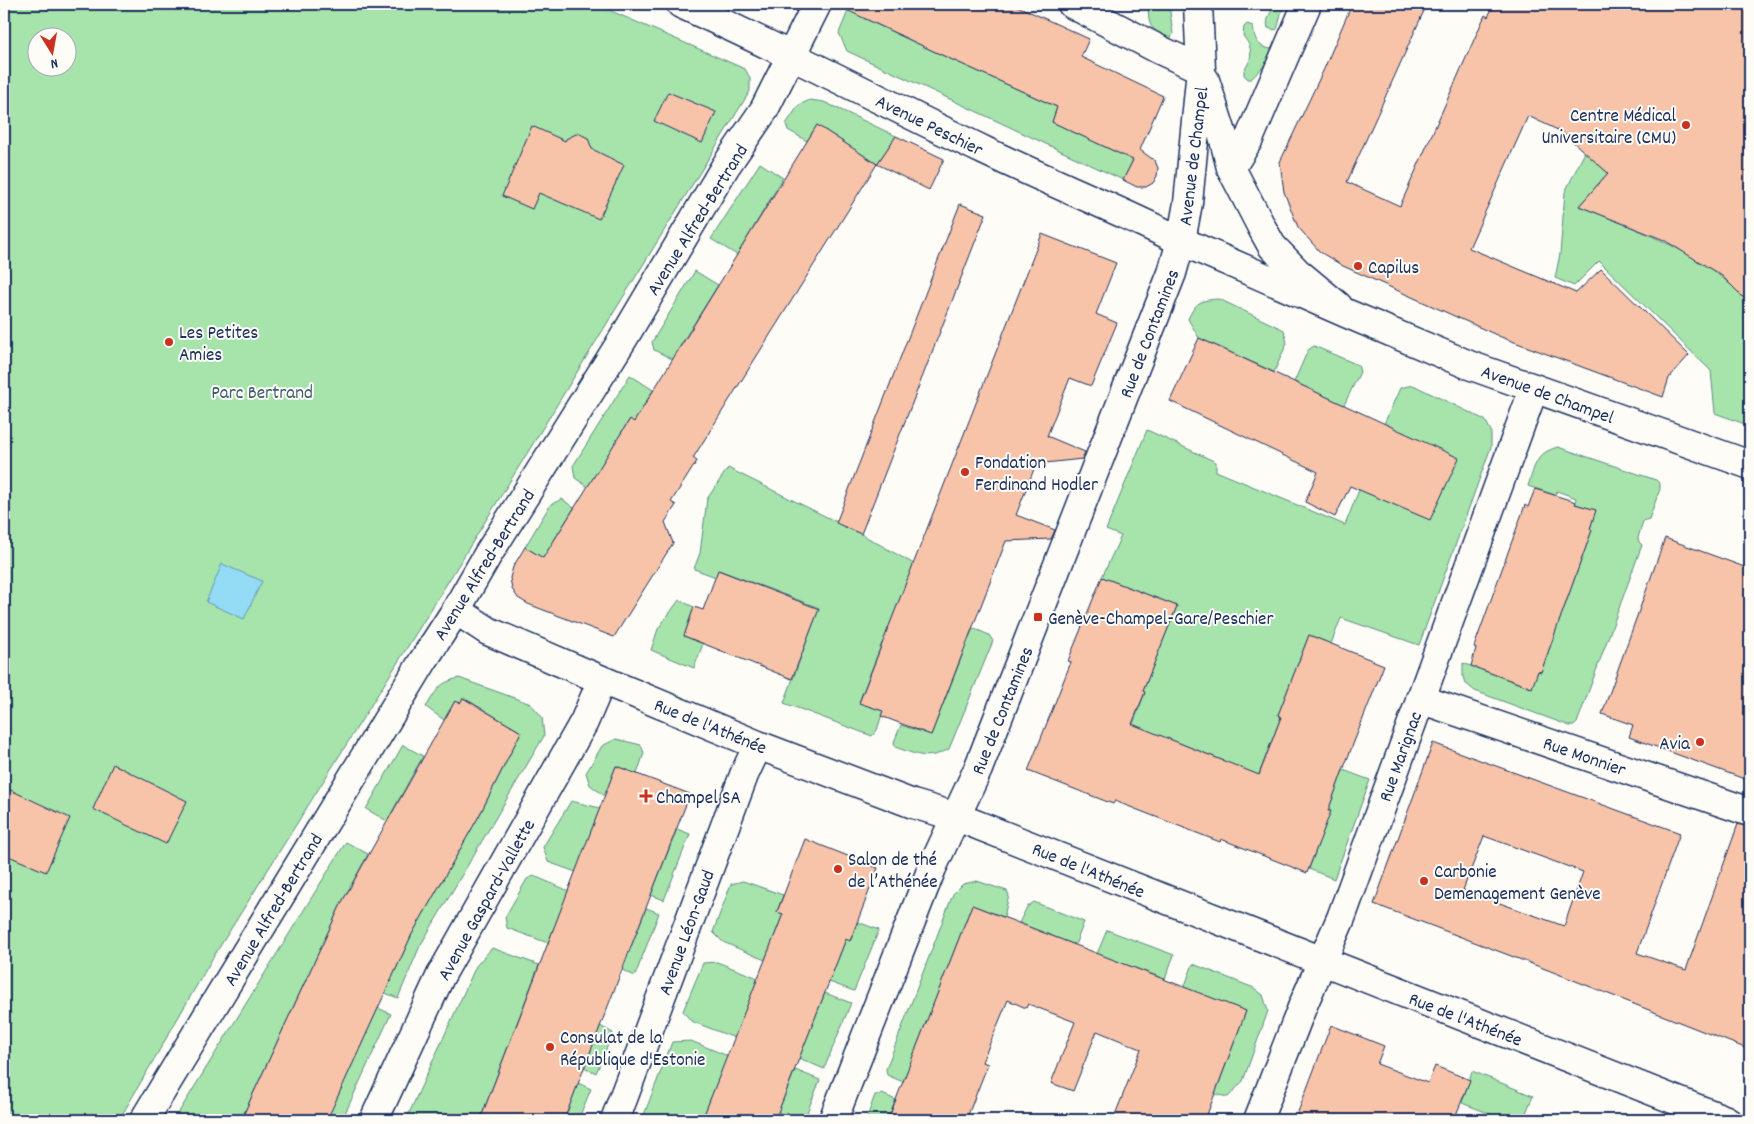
<svg xmlns="http://www.w3.org/2000/svg" width="1754" height="1124" viewBox="0 0 1754 1124" font-family="Dekko,sans-serif">
	<rect width="100%" height="100%" fill="#fdfcf7"/>
	<filter id="ink" filterUnits="userSpaceOnUse"><feTurbulence type="fractalNoise" baseFrequency=".02" numOctaves="2"/><feDisplacementMap in="SourceGraphic" scale="10" xChannelSelector="R" yChannelSelector="G"/><feConvolveMatrix kernelMatrix="1 2 1 2 8 2 1 2 1" color-interpolation-filters="sRGB"/></filter>
	<g filter="url(#ink)">
		<path fill="#a6e4ab" stroke="#608a84" fill-rule="evenodd" d="M4 4H595L745 69 750 78V91L435 603 212 959 119 1120H4ZM38 38H68V68H38Z
			M1147 4H1169L1173 34 1170 39C1161 37 1151 30 1149 20 1148 14 1149 10 1147 4Z
			M1274 4H1285C1279 13 1280 26 1276 30L1268 28C1265 19 1272 12 1274 4Z
			M854 7 863 18 946 57 1057 107 1052 122 1133 160 1123 180 847 51 839 33 848 11Z
			M1247 24 1253 26C1254 36 1256 45 1266 48 1273 50 1268 46 1273 52 1268 62 1259 72 1251 79H1248L1244 75V70C1253 59 1253 47 1243 36L1244 27Z
			M810 100 824 102 896 136 877 164 817 125 807 141 788 130 786 124 799 105Z
			M1585 152 1608 173 1579 206C1638 230 1709 254 1750 305V426L1715 413 1711 371 1599 261 1574 286 1555 278 1560 254 1565 192Z
			M760 163 783 178 737 255 711 239Z
			M695 271 718 285 672 359 654 350 652 342Z
			M1219 299 1284 330 1287 343 1274 372 1199 338 1188 319C1196 302 1200 300 1219 299Z
			M1314 346 1358 365 1360 372 1344 405 1294 382 1308 350Z
			M630 375 653 390 634 422 629 420 588 487 575 478 573 466Z
			M1413 385 1485 420 1491 431V447L1419 645 1341 618 1331 644 1309 635 1278 715 1281 717 1257 779 1222 760 1169 739 1131 729 1145 693 1143 691 1177 606 1102 577 1121 536 1106 530 1147 430 1216 462V471L1345 525 1359 490 1458 458 1384 424 1400 388Z
			M1558 447 1656 480 1660 484V489L1649 519 1643 521 1638 538 1639 542 1642 545 1577 723 1574 726H1570L1475 691 1465 683 1463 677V663L1531 688 1538 671 1541 672 1592 530 1590 529 1595 510 1575 504 1576 498 1557 491 1555 495 1528 486C1535 466 1535 453 1558 447Z
			M728 468 861 534 914 564 894 614 888 645 882 643 859 702 883 711 877 730 872 736 784 703 819 608 719 570 716 577 694 569 700 553 707 499Z
			M562 499 574 508 543 558 525 547 550 505Z
			M679 600 694 607 684 636 703 644 694 668 651 650 658 629Z
			M973 628 989 635 993 641 949 749C927 761 918 755 895 747L894 742 901 725 931 735Z
			M459 678 531 704 542 717 544 736 420 946 398 998 385 993 412 934 479 816 521 732 464 698 460 703 455 701 444 720 426 707C437 690 438 683 459 678Z
			M616 739 641 745 644 753 637 774 616 766 605 796 590 785 586 773 602 746Z
			M403 745 423 756 387 821 366 809Z
			M1343 770 1370 780 1334 879 1309 869 1330 812 1328 811Z
			M571 801 600 808 576 872 548 862 543 847Z
			M677 829 690 834 664 900 651 895Z
			M346 842 368 854 342 902 241 1120H174Z
			M534 876 569 891 548 943 507 928 505 917 527 879Z
			M743 881 783 895 777 911 783 914 765 960 723 942 713 932 731 884Z
			M977 881 1007 891 1009 895 1004 917 972 905 903 1082 887 1075 886 1069 953 894 963 884Z
			M1034 902 1084 922 1075 945 1019 923 1027 907Z
			M646 908 659 913 635 976 622 970Z
			M858 922 879 930 854 991 829 982 846 939 851 940Z
			M1107 930 1174 955 1165 979 1097 954Z
			M492 948 539 965 480 1120H406L476 966Z
			M717 962 758 978 735 1038 691 1021 683 1011 703 963Z
			M1193 964 1254 988 1263 995 1268 1011 1243 1081 1228 1097 1215 1094 1246 1011 1184 988Z
			M825 993 851 1003 824 1069 799 1058Z
			M378 1008 391 1014 342 1120H336L328 1117Z
			M600 1026 613 1033 596 1073 584 1067Z
			M691 1041 728 1056 702 1120H642L672 1042Z
			M795 1070 820 1080 804 1120H794L778 1112Z
			M1472 1071 1533 1096 1523 1120H1506L1462 1103Z
			M578 1083 591 1089 578 1120H564Z
			M882 1094 896 1100 888 1120H866L875 1095Z"/>
		<path fill="#94dbf6" stroke="#6496b9" d="M222 564 262 581 244 619 206 602Z"/>
		<path fill="#f8c4a9" stroke="#1b2f5e" fill-rule="evenodd" d="M834 4H1013L1089 39 1081 57 1163 96 1140 150 1155 161 1158 168 1157 176 1153 183 1146 187H1137L1123 180 1133 160 1052 122 1057 107 946 57Z
			M1352 4H1427L1347 182 1400 206 1485 15 1488 17 1494 4H1750V304L1722 276 1664 240 1579 206 1608 173 1562 132 1528 116 1469 248 1576 293 1601 269 1689 355 1669 378 1663 397 1501 337 1343 266 1320 252 1298 227 1284 192 1280 162 1324 69Z
			M668 92 716 112 702 143 654 121Z
			M817 125 877 164 693 458 697 461 671 502 676 505 665 522 673 543 614 637 528 604 518 598 512 589 510 578 513 567 525 547 543 558 630 419 634 422Z
			M532 126 565 141 566 139 578 133 588 138 592 149 624 165 599 219 539 193 532 209 502 196Z
			M896 136 944 159 929 190 877 164Z
			M960 204 986 214 861 534 836 523Z
			M1042 234 1116 263 1096 314 1117 323 1091 386 1070 378 1047 436 1085 452 1082 459 1036 464 1016 515 1055 530 1051 539 1006 541 931 735 881 716 883 711 859 703Z
			M1199 338 1459 458 1430 520 1350 486 1335 517 1305 502 1318 472 1170 401Z
			M1535 489 1576 502 1575 504 1596 510 1590 529 1592 530 1541 672 1538 671 1532 688 1471 666 1476 648 1474 647 1525 505 1528 507Z
			M1665 538 1750 569V781L1629 737 1633 725 1602 714Z
			M718 570 819 609 792 679 684 636 694 607 703 610Z
			M1102 577 1177 606 1143 691 1145 692 1132 724 1259 775 1281 717 1278 715 1309 635 1384 665 1343 770 1328 811H1331L1307 873 1221 839 1220 842 1115 801 1113 804 1028 771 1071 662 1068 661Z
			M463 698 521 732 479 816 412 934 327 1120H241L342 902 455 701 460 703Z
			M1433 743 1680 833 1637 953 1686 970 1738 824 1750 827V1050L1548 970 1374 904ZM1484 836 1583 872 1564 926 1463 890Z
			M113 764 187 801 166 844 93 809Z
			M616 766 690 794 564 1120H480Z
			M4 787 70 818 46 872 4 854Z
			M805 839 878 868 850 941 846 939 775 1120H702L783 914 777 912Z
			M972 905 1246 1011 1205 1120H1113L1141 1049 1097 1031 1073 1091 1051 1083 1075 1022 1028 1004 1026 1008 1008 1000 982 1062 988 1064 966 1120H888Z
			M1331 1025 1384 1046 1377 1064 1428 1083 1435 1066 1470 1080 1454 1120H1295Z"/>
		<g fill="none" stroke-linecap="round" stroke-linejoin="round">
			<defs>
				<path id="minor" d="M681 4C784 50 883 102 985 151 1050 182 1117 209 1181 241L1188 203 1201 69 1198 4
					M1072 4 1160 50 1201 69
					M1205 80 1223 136 1231 168 1262 228 1272 246 1297 272 1338 306
					M1231 168 1249 139 1307 4
					M456 610 488 631 602 680 758 745 913 804 957 817 1726 1120
					M1420 699 1750 812
					M144 1120 423 661 456 610 487 556 623 339 725 167 764 110 817 4
					M374 1120 441 975 584 722 602 680
					M615 1120 744 775 758 745
					M1258 1120 1303 1005 1341 918 1534 388"/>
				<path id="major" d="M833 1120 932 868 978 769 1172 273 1181 241 1348 314 1469 365 1750 465"/>
			</defs>
			<use href="#minor" stroke="#1b2f5e" stroke-width="31"/>
			<use href="#major" stroke="#1b2f5e" stroke-width="31"/>
			<use href="#minor" stroke="#fdfcf7" stroke-width="28"/>
			<use href="#major" stroke="#fdfcf7" stroke-width="28"/>
		</g>
	</g>
	<g fill="#c8321e" stroke="#fdfcf7" stroke-width="2">
		<circle cx="1686" cy="125" r="5"/>
		<circle cx="1358" cy="266" r="5"/>
		<circle cx="169" cy="342" r="5"/>
		<circle cx="965" cy="472" r="5"/>
		<rect x="1033" y="612" width="10" height="10" rx="2.5"/>
		<circle cx="1700" cy="742" r="5"/>
		<path d="M643.5 788.5h5v5h5v5h-5v5h-5v-5h-5v-5h5z"/>
		<circle cx="838" cy="869" r="5"/>
		<circle cx="1424" cy="881" r="5"/>
		<circle cx="550" cy="1047" r="5"/>
	</g>
	<g text-anchor="middle" stroke-width="4" stroke-linejoin="round" paint-order="stroke">
		<g font-size="19" fill="#1b2f5e" stroke="#fdfcf7" text-anchor="start">
			<text x="1676" y="121" text-anchor="end">Centre Médical<tspan x="1676" dy="22">Universitaire (CMU)</tspan></text>
			<text x="1368" y="273">Capilus</text>
			<text x="179" y="338">Les Petites<tspan x="179" dy="22">Amies</tspan></text>
			<text x="975" y="468">Fondation<tspan x="975" dy="22">Ferdinand Hodler</tspan></text>
			<text x="1048" y="624">Genève-Champel-Gare/Peschier</text>
			<text x="1690" y="749" text-anchor="end">Avia</text>
			<text x="656" y="803">Champel SA</text>
			<text x="848" y="865">Salon de thé<tspan x="848" dy="22">de l’Athénée</tspan></text>
			<text x="1434" y="877">Carbonie<tspan x="1434" dy="22">Demenagement Genève</tspan></text>
			<text x="560" y="1043">Consulat de la<tspan x="560" dy="22">République d'Estonie</tspan></text>
		</g>
		<g font-size="19" fill="#1b2f5e" stroke="#fdfcf7">
			<text transform="translate(930 124) rotate(26)" y="7">Avenue Peschier</text>
			<text transform="translate(1192 156) rotate(-83)" y="7">Avenue de Champel</text>
			<text transform="translate(696 219) rotate(-58)" y="7">Avenue Alfred-Bertrand</text>
			<text transform="translate(1148 333) rotate(-69)" y="7">Rue de Contamines</text>
			<text transform="translate(1548 393) rotate(20)" y="7">Avenue de Champel</text>
			<text transform="translate(483 564) rotate(-58)" y="7">Avenue Alfred-Bertrand</text>
			<text transform="translate(1001 710) rotate(-68)" y="7">Rue de Contamines</text>
			<text transform="translate(711 725) rotate(22)" y="7">Rue de l'Athénée</text>
			<text transform="translate(1585 755) rotate(19)" y="7">Rue Monnier</text>
			<text transform="translate(1399 756) rotate(-70)" y="7">Rue Marignac</text>
			<text transform="translate(1089 869) rotate(22)" y="7">Rue de l'Athénée</text>
			<text transform="translate(485 899) rotate(-61)" y="7">Avenue Gaspard-Vallette</text>
			<text transform="translate(272 909) rotate(-59)" y="7">Avenue Alfred-Bertrand</text>
			<text transform="translate(685 932) rotate(-70)" y="7">Avenue Léon-Gaud</text>
			<text transform="translate(1466 1018) rotate(21)" y="7">Rue de l'Athénée</text>
		</g>
		<g font-size="19" fill="#3e5c71" stroke="#fdfcf7">
			<text x="262" y="398">Parc Bertrand</text>
		</g>
	</g>
	<rect width="1754" height="1124" fill="none" stroke="#fdfcf7" stroke-width="20"/>
	<rect x="10" y="10" width="1734" height="1104" fill="none" stroke="#1b2f5e" stroke-width="2" filter="url(#ink)"/>
	<g transform="translate(52 52) rotate(169)"><circle r="24" fill="#fdfcf7" stroke="#a3aaba"/>
	<path d="M0-4L9 19L0 12L-9 19Z" fill="#c8321e"/>
	<text y="-8" font-size="14" font-weight="bold" text-anchor="middle" fill="#1b2f5e">N</text>
	</g>
</svg>
